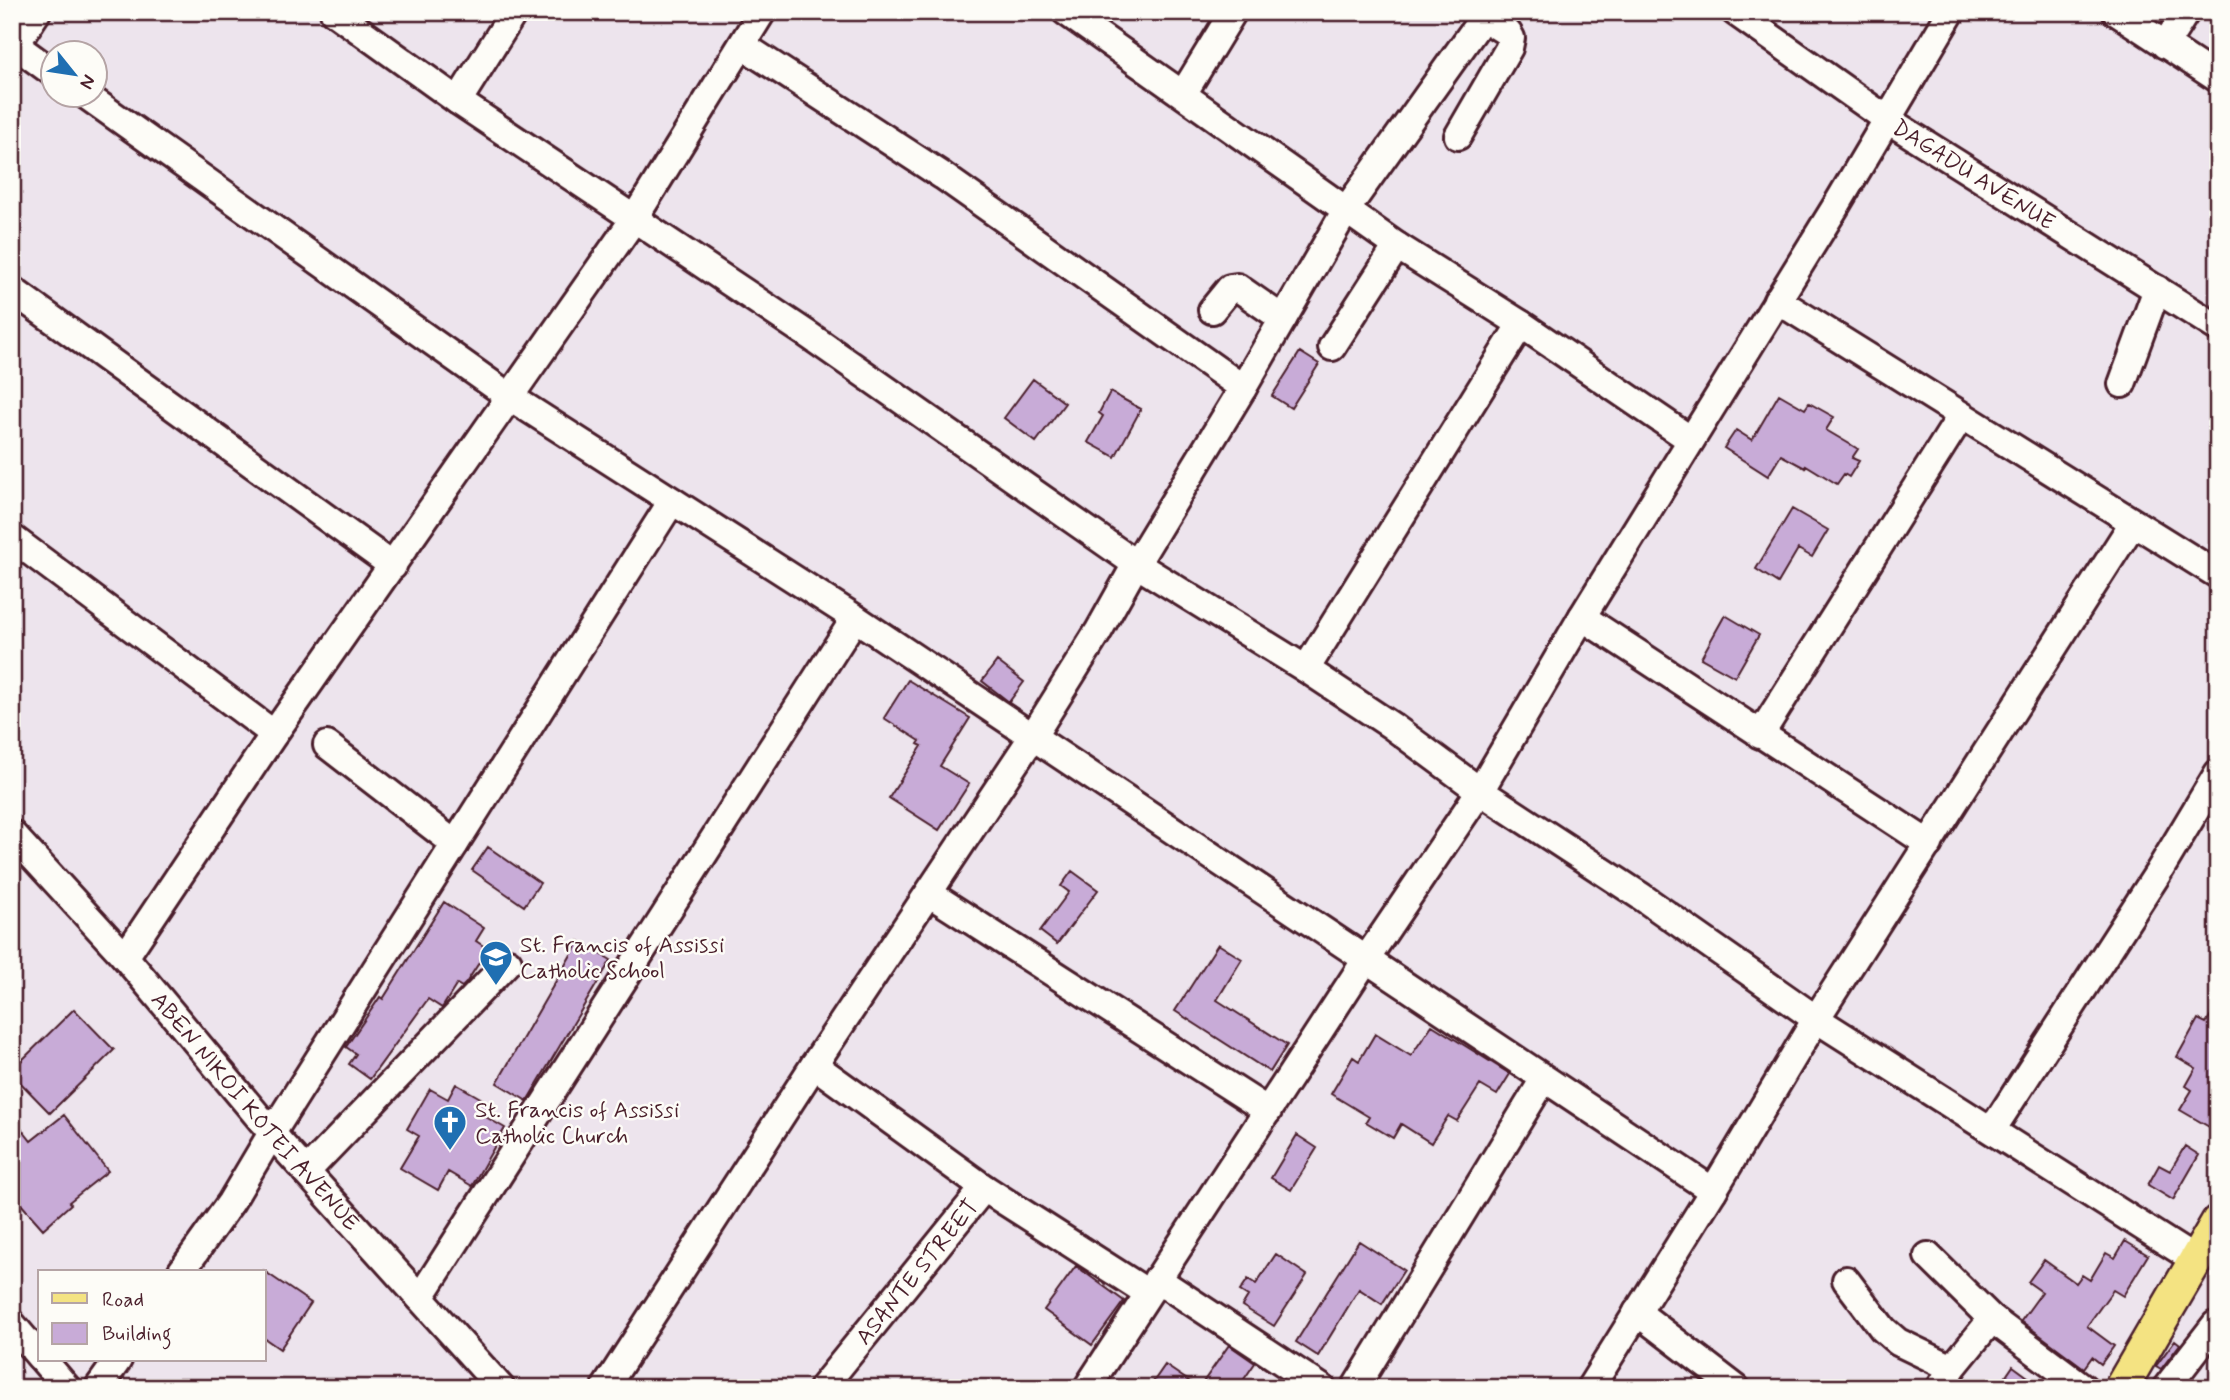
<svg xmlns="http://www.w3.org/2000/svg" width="2230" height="1400" viewBox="0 0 2230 1400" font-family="Mynerve,sans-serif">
	<rect width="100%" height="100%" fill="#ede4ed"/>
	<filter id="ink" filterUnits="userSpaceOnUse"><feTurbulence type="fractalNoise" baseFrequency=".0143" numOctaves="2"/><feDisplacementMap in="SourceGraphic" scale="14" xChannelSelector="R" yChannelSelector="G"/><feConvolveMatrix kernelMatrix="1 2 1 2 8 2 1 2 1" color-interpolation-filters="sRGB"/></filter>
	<g filter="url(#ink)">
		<path fill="#c8abd7" stroke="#4a1f2b" stroke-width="2" d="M1300 352 1319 364 1291 408 1272 396Z
			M1033 379 1065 403 1036 442 1004 418Z
			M1110 392 1141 409 1115 457 1088 442 1103 416 1099 413Z
			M1779 394 1805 409 1809 403 1834 417 1826 430 1858 449 1852 458 1859 461 1849 477 1844 474 1837 484 1806 465 1805 468 1781 455 1768 476 1724 448 1736 430 1752 440Z
			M1792 509 1828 530 1812 557 1798 549 1778 583 1756 569Z
			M1725 615 1759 635 1735 677 1701 658Z
			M997 661 1024 682 1009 702 982 681Z
			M908 680 970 718 940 766 969 784 939 830 889 798 922 746 918 744 920 741 884 718Z
			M488 847 540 883 524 906 472 870Z
			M1072 871 1098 890 1057 944 1040 931 1069 892 1061 886Z
			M444 902 484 928 476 941 488 949 466 983 462 987 457 984 442 1008 428 999 370 1079 349 1064 356 1054 346 1047 380 997 383 999Z
			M579 941 611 960 527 1101 497 1083Z
			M1218 944 1242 959 1217 1000 1287 1045 1270 1072 1175 1011Z
			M2218 1003V1132L2180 1110 2192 1090 2186 1086 2196 1068 2177 1057 2198 1019 2206 1023Z
			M74 1009 114 1050 50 1113 12 1074V1070Z
			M1432 1025 1510 1074 1497 1095 1480 1085 1457 1121 1448 1116 1431 1143 1401 1124 1393 1138 1366 1122 1369 1117 1331 1094 1353 1057 1359 1061 1375 1034 1411 1056Z
			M456 1084 491 1104 484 1116 505 1128 472 1186 448 1172 438 1190 400 1168 419 1136 407 1129 430 1089 448 1099Z
			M64 1115 108 1171 69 1202 71 1204 43 1229 12 1194V1117L31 1141Z
			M1297 1135 1317 1148 1291 1190 1271 1178Z
			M2185 1146 2199 1155 2173 1200 2148 1185 2159 1165 2170 1171Z
			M1359 1241 1404 1270 1382 1304 1359 1289 1318 1356 1296 1342Z
			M2125 1241 2148 1255 2123 1296 2113 1290 2087 1326 2114 1346 2101 1364 2092 1357 2084 1368 2021 1321 2042 1292 2028 1282 2044 1260 2076 1283 2082 1275 2090 1280 2106 1253 2115 1258Z
			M1276 1254 1307 1275 1274 1326 1242 1306 1248 1296 1240 1291 1248 1279 1256 1284Z
			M1076 1266 1124 1301 1092 1345 1044 1310Z
			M264 1271 311 1303 280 1349 264 1338Z
			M2175 1340 2180 1344 2161 1369 2156 1366Z
			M1229 1345 1255 1363 1238 1388H1199Z
			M1165 1365 1199 1388H1149Z
			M2013 1366 2043 1388H1998Z"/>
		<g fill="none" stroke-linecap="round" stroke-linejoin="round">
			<defs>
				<g id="minor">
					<path d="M334 12 458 101 807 334 1136 564 1306 669 1392 726 1480 791 1642 897 1816 1019 2195 1260"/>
					<path d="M1066 12 1397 246 1521 324 1691 440"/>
					<path id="s1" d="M1735 12 1888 120 2218 328"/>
					<path d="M2116 12 2218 79"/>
					<path d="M15 45 52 72"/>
					<path d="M742 45 943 176 1243 388"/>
					<path d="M2165 45 2186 12"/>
					<path d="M12 50 37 12"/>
					<path d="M84 94 510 397 855 618 1713 1191"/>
					<path d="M1183 94 1233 12"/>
					<path d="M458 101 514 12"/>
					<path d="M1458 136 1509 48 1511 38 1508 33 1484 18"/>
					<path d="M12 290 393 566"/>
					<path d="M1777 300 2218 575"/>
					<path d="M1212 310 1230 288 1237 287 1283 319"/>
					<path d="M1332 347 1397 246"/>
					<path d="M2122 384 2157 289"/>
					<path d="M12 538 274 734"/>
					<path d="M1582 617 1929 844"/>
					<path d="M1306 669 1521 324"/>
					<path d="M1760 735 1961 416"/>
					<path d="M327 745 455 844"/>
					<path id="s2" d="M12 834 125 957 282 1145 501 1388"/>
					<path d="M930 894 1268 1111"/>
					<path d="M125 957 274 734 634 219 762 12"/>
					<path d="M814 1065 984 1188 1148 1293"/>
					<path d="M1992 1130 2158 873 2218 773"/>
					<path d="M306 1172 508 962"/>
					<path d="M1928 1256 1992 1319"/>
					<path d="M181 1272 231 1202 272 1133 672 501"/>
					<path d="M1157 1279 1322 1388"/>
					<path d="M1846 1280 1883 1329 1898 1342 1952 1368"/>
					<path d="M420 1298 855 618"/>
					<path d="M1637 1312 1736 1388"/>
					<path d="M12 1324 40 1357"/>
					<path d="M43 1360 67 1388"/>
					<path d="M98 1388 118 1360"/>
					<path d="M605 1388 814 1065 1033 736 1098 632 1136 564 1243 388 1346 210 1487 12"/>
					<path id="s3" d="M822 1388 984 1188"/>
					<path d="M1087 1388 1367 958 1480 791 1582 617 1836 206 1951 12"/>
					<path d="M1355 1388 1544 1079"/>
					<path d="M1590 1388 1713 1191 1816 1019 2133 523"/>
					<path d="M1940 1388 1952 1368 1992 1319 2084 1388"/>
					<path d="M2166 1388 2215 1325"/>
				</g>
				<path id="major" d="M2121 1388 2218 1222"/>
			</defs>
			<use href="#minor" stroke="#4a1f2b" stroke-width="32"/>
			<use href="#major" stroke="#4a1f2b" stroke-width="38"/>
			<use href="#minor" stroke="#fdfcf7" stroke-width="26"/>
			<use href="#major" stroke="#f4e382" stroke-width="33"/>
		</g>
	</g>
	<defs>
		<symbol id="school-pin" viewBox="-11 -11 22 30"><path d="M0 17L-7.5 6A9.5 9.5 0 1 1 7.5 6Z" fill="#1f6fb2" stroke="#fdfcf7"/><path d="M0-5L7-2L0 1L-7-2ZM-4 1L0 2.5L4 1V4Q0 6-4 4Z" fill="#fff"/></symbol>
		<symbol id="church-pin" viewBox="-11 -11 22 30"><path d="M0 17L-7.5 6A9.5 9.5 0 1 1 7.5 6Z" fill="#1f6fb2" stroke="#fdfcf7"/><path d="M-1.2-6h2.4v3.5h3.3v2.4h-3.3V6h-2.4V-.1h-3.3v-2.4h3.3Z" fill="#fff"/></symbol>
	</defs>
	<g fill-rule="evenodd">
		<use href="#school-pin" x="477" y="938" width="38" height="52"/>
		<use href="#church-pin" x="431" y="1103" width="38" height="52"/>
	</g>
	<g text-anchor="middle" stroke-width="5" stroke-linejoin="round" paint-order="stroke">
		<g font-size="23" fill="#4a1f2b" stroke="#fdfcf7">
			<text dy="8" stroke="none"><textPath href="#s1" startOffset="289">DAGADU AVENUE</textPath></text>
			<text dy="8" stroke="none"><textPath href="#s2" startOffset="369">ABEN NIKOI KOTEI AVENUE</textPath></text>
			<text dy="8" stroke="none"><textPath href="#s3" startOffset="150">ASANTE STREET</textPath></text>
		</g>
		<g font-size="23" fill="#4a1f2b" stroke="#fdfcf7" text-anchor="start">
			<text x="520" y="952">St. Francis of Assissi<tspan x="520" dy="26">Catholic School</tspan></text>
			<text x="475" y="1117">St. Francis of Assissi<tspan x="475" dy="26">Catholic Church</tspan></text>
		</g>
	</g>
	<rect width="2230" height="1400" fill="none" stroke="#fdfcf7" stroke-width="42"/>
	<rect x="21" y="21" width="2188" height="1358" fill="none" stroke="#4a1f2b" stroke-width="2.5" filter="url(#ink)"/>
	<rect x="38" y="1270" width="228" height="91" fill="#fdfcf7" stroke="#b5a4a5" stroke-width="2"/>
	<rect x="52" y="1293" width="35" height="10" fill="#f4e382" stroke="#b5a4a5" stroke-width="2"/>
	<text x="102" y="1306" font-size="21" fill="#4a1f2b">Road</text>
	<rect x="52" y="1323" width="35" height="21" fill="#c8abd7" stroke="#b5a4a5" stroke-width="2"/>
	<text x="102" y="1340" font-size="21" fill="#4a1f2b">Building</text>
	<g transform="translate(74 74) rotate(120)"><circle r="33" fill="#fdfcf7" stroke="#b5a4a5" stroke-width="2"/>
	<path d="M0-5L12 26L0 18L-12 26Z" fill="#1f6fb2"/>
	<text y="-10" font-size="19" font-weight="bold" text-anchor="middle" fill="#4a1f2b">N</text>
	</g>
</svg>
